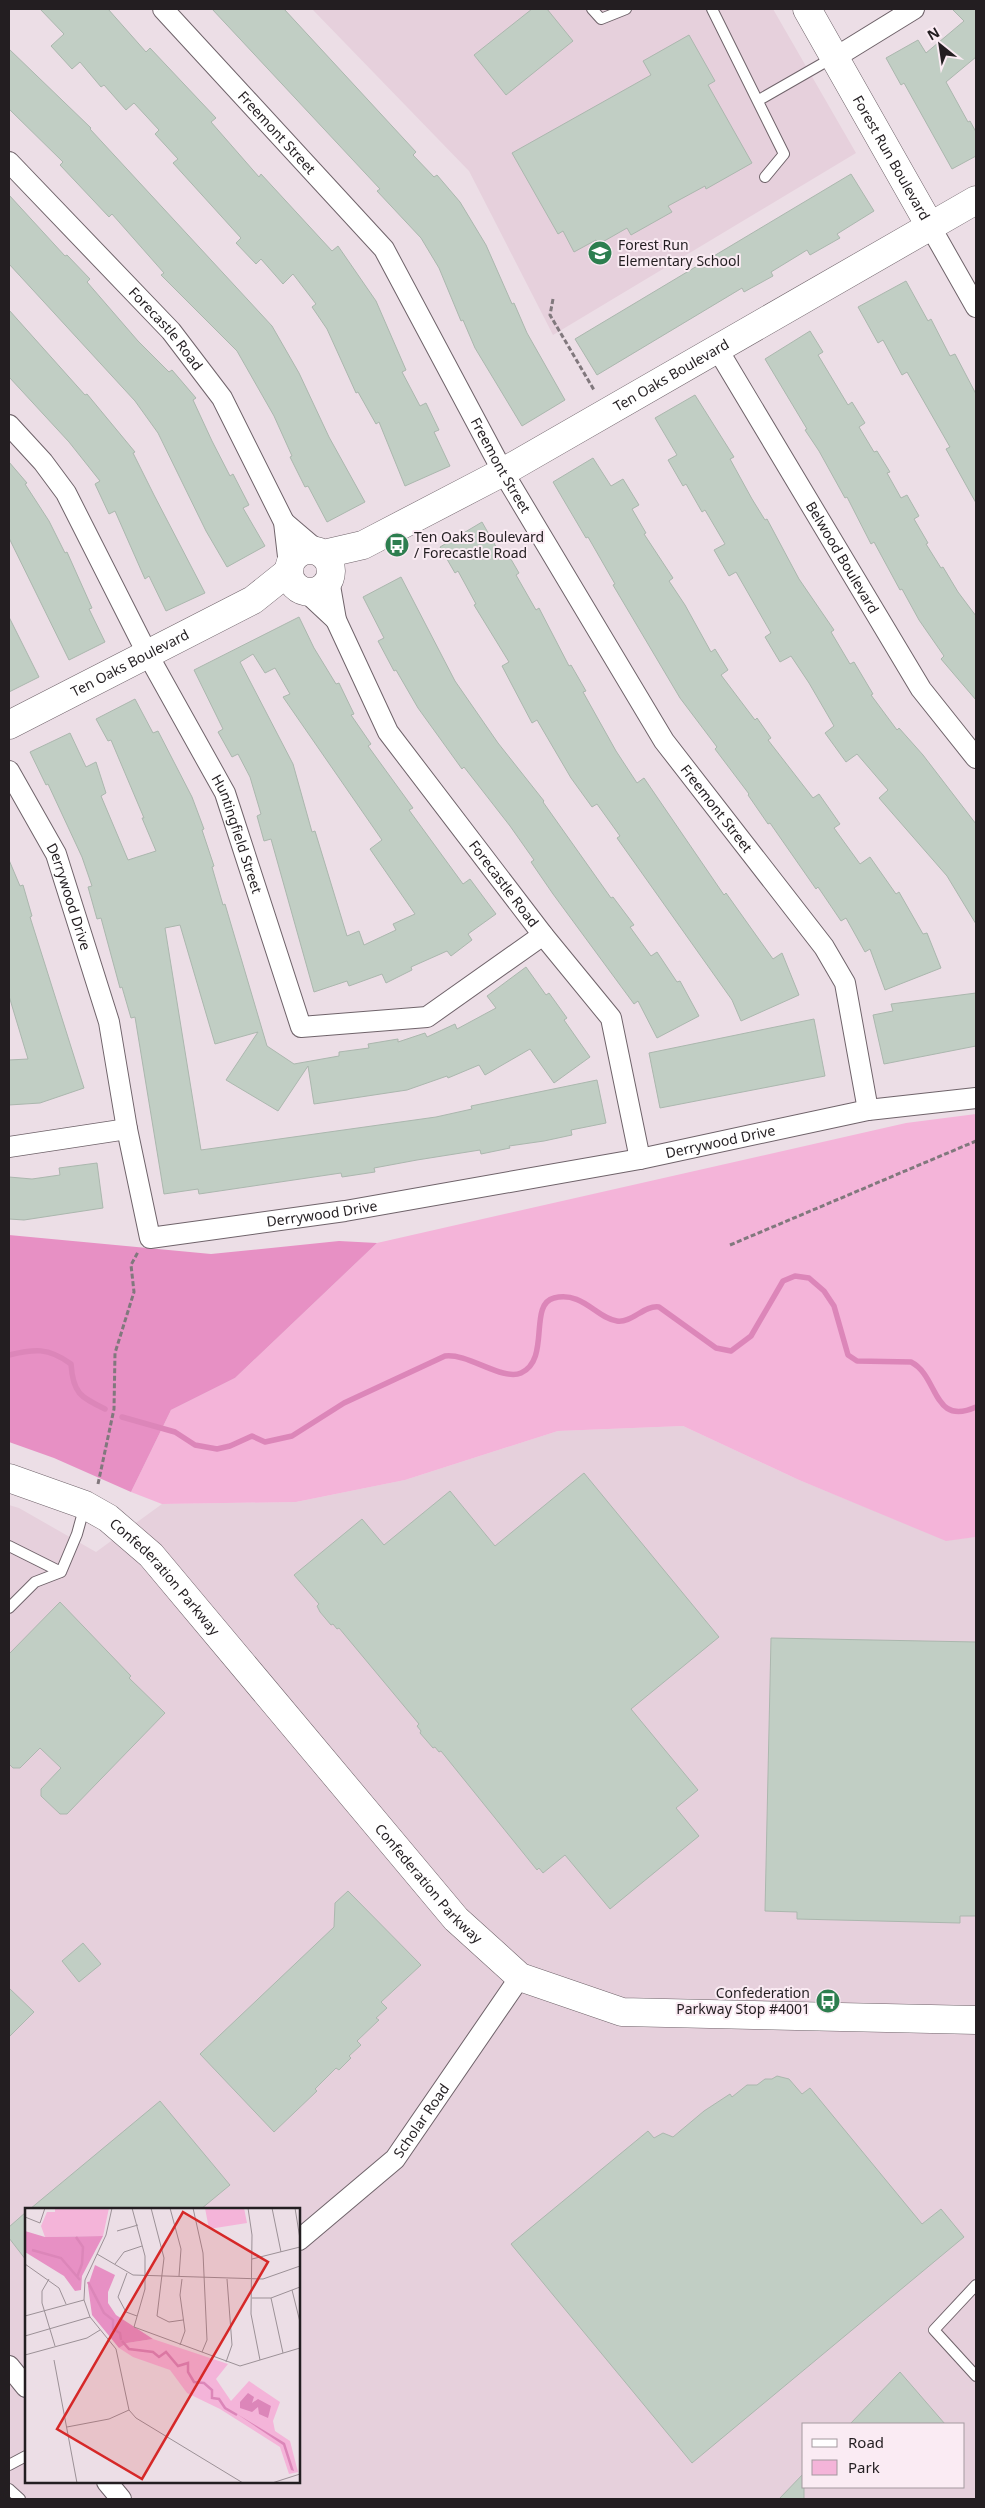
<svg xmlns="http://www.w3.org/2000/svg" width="985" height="2508" viewBox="0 0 985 2508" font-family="'Noto Sans',sans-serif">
	<rect width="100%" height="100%" fill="#ecdee6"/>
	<path fill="#e6d0dc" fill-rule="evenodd" d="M773 9 856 153 553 335 469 171 313 10Z
		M683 1426 799 1480 946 1540 976 1537V2499H9V1505L19 1508 96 1552 162 1504 296 1502 405 1480 558 1431ZM26 2209H299V2482H26ZM804 2424H964V2487H804Z"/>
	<path fill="#f4b4d9" d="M976 1114V1537L946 1541 799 1480 683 1426 558 1431 405 1480 296 1502 162 1504 131 1492 171 1410 235 1378 377 1243 906 1123Z"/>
	<path fill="#e790c4" d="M9 1235 211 1254 339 1241 377 1243 235 1378 171 1410 131 1492 54 1458 9 1442Z"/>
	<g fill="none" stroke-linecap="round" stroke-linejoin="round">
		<path stroke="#dc86b9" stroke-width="5.5" d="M9 1355C34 1349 48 1347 71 1364 73 1393 80 1397 105 1409
			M122 1417 175 1432 195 1445 217 1449 230 1446 252 1436 265 1442 292 1436 344 1403 445 1356C468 1353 502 1381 521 1373 551 1360 528 1304 554 1298 583 1291 596 1318 617 1321 632 1323 644 1305 659 1307L716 1348 731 1351 751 1336 783 1281 795 1276 809 1278 824 1291 834 1306 848 1355 857 1361 911 1362C939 1376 932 1427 976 1407"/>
	</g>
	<path fill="#c1cec4" stroke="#abb7ae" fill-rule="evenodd" d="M40 9H108L146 52 150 48 216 118 211 122 259 177 261 174 332 251 338 246 376 301 406 370 402 372 420 406 426 403 439 430 434 432 450 466 405 486 379 422 376 424 358 392 356 393 327 329 312 307 316 304 293 274 283 284 261 259 256 264 236 243 241 238 173 163 178 159 155 134 159 130 134 103 126 110 104 85 101 87 80 62 72 69 51 46 64 34Z
		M212 9H284L416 152 413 155 434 177 437 175 460 202 486 245 512 304 514 303 527 333 565 400 522 426 475 348 463 320 461 321 439 268 421 238 377 191 380 189Z
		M532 9H547L573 41 506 95 474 55Z
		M952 9H976V57L946 82 968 122 970 121 976 132V156L952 169 904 83 901 85 886 58 918 40 926 53 964 21Z
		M689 35 715 81 708 85 752 163 706 189 705 186 668 206 672 212 631 235 627 228 599 244 596 240 574 252 563 231 558 234 512 153 651 75 643 61Z
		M9 49 91 128 90 129 272 326 299 373 329 437 365 502 327 522 308 486 305 487 290 457 292 456 274 416 237 351 161 275 164 273 112 214 109 217 60 165 63 162 9 109Z
		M851 174 874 211 837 234 840 238 810 255 807 250 771 272 773 276 744 292 742 288 597 375 575 339Z
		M9 195 65 256 67 255 90 279 87 282 138 341 169 372 172 370 196 398 193 400 212 441 230 476 233 474 249 505 243 508 265 546 227 567 206 531 158 433 135 401 9 264Z
		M906 281 928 321 931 319 950 356 955 354 976 394V503L946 449 950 447 907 372 902 375 883 340 878 343 858 307Z
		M9 310 85 395 87 394 135 452 133 453 154 495 205 593 166 611 149 576 145 579 115 511 109 514 95 484 100 481 69 442 9 377Z
		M810 331 823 352 818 355 848 405 852 402 865 423 859 427 874 452 877 451 890 472 887 473 901 498 907 495 919 516 914 519 928 543 926 544 941 568 943 567 958 592 976 616V700L941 659 944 656 919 620 902 589 900 590 874 542 871 544 847 497 845 498 819 451 805 430 807 429 765 359Z
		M695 395 734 457 730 459 752 499 765 520 767 519 799 579 834 630 831 632 850 664 854 662 873 694 871 695 897 730 899 728 923 755 976 824V924L947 876 879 798 888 790 857 754 846 762 825 733 834 726 809 683 791 656 780 662 765 637 771 633 736 572 729 576 714 550 725 544 705 510 702 512 686 484 683 486 668 460 677 455 655 418Z
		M593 458 611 486 623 479 639 505 632 509 646 533 644 534 673 578 669 581 685 605 711 652 715 649 728 670 721 675 755 720 757 718 771 738 768 740 813 798 819 794 840 824 834 828 860 864 870 857 896 894 899 892 923 934 927 933 941 968 885 990 870 949 865 952 846 918 841 921 818 887 816 889 770 823 768 824 748 795 749 794 715 749 717 747 680 698 613 585 615 584 588 537 586 538 553 482Z
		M9 462 27 483 25 484 49 521 65 553 67 552 92 608 89 609 105 642 69 660 9 538Z
		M482 522 499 552 505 549 519 573 516 575 536 610 539 608 569 666 571 665 586 691 583 692 616 751 637 783 644 778 724 895 726 893 773 959 782 953 799 995 741 1021 732 1000 617 838 620 836 597 804 592 807 571 778 537 720 532 723 502 666 509 662 474 605 476 604 458 571 455 573 440 547Z
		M401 577 455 681 498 743 544 801 543 802 611 898 613 897 634 925 630 927 651 956 657 952 677 982 680 981 699 1016 657 1038 638 1001 634 1004 553 894 531 862 534 860 510 826 464 767 462 769 418 708 396 670 394 671 378 641 384 638 363 597Z
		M9 617 39 677 9 692Z
		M299 617 314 648 336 684 339 683 354 714 351 715 371 744 368 746 413 808 409 810 463 884 470 879 496 914 468 934 472 940 451 956 447 951 411 967 412 970 386 983 382 974 349 986 347 981 314 992 271 839 264 841 257 816 261 814 250 777 238 754 232 757 218 732 223 729 194 670ZM253 654 265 673 275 668 290 694 283 697 382 840 370 849 415 914 393 924 396 930 364 945 359 931 347 936 315 831 312 832 293 764 240 662Z
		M135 699 153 733 158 731 192 797 204 829 202 830 214 866 212 867 223 905 225 904 267 1046 294 1064 339 1056V1052L369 1048 368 1044 398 1039V1042L425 1033 427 1037 455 1024 457 1029 496 1008 487 996 526 967 546 995 549 993 567 1018 564 1020 590 1057 554 1083 530 1049 485 1075 479 1065 448 1078 447 1076 407 1090 314 1104 308 1066 278 1111 226 1080 258 1032 215 1044 180 925 165 928 201 1150 436 1117 472 1109 471 1106 597 1080 606 1123 571 1130 572 1135 544 1141 509 1146 510 1148 481 1154 480 1150 417 1160 374 1168 375 1172 342 1177 341 1173 199 1194 198 1189 164 1194 135 1017 131 1018 122 987 120 988 101 918 97 919 88 887 92 886 82 857 48 784 46 785 30 752 70 733 86 767 96 762 106 793 101 796 128 860 156 851 142 818H144L111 740 108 741 96 719Z
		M9 860 20 886 23 885 32 916 30 917 84 1088 40 1103 9 1105V1060L28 1059 9 996Z
		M976 993V1046L884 1064 873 1015 893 1011 891 1004Z
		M814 1019 825 1076 660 1108 649 1053Z
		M97 1163 103 1208 24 1220 9 1219V1177L32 1179 60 1175 59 1168Z
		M584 1473 719 1637 631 1709 698 1790 676 1808 699 1836 610 1909 565 1855 543 1873 539 1868 537 1870 441 1751 439 1752 435 1747 433 1748 420 1733 421 1731 417 1726 419 1724 339 1628 337 1629 333 1624 331 1625 320 1612 317 1606 319 1604 294 1575 362 1519 384 1545 450 1491 495 1546Z
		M60 1602 131 1676 129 1678 165 1713 67 1814H60L41 1796V1789L61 1768 40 1748 20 1768H13L9 1764V1654Z
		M771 1638 976 1642V1916H960V1923L797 1919V1912L765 1911Z
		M348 1891 421 1965 381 2002 387 2008 376 2018 379 2020 357 2041 361 2045 349 2056 351 2058 339 2070 336 2068 315 2089 317 2091 274 2132 200 2054 334 1927 335 1903Z
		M83 1943 101 1964 79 1982 62 1961Z
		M9 1988 34 2012 9 2037Z
		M777 2076 789 2079 802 2094 810 2088 922 2224 941 2209 964 2237 692 2463 511 2244 648 2131 654 2138 663 2133 673 2137 704 2111 730 2094 732 2097 747 2085H757L765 2079H772Z
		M160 2101 230 2185 201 2209H30Z
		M26 2212V2260L9 2238V2227Z
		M900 2372 945 2424H850Z
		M804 2473V2499H779Z"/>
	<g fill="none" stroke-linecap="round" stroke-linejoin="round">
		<defs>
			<path id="lane" d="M592 9 601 19 626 9
				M712 9 784 154 765 177
				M759 100 834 57
				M9 1546 61 1572
				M9 1608 35 1582 61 1572 77 1534 85 1505
				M976 2285 934 2330 976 2376
				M9 2465 26 2456
				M9 2489 20 2499"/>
			<g id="street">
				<path id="s1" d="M163 9 384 249 503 472 664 741 824 947 845 983 868 1110"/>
				<path d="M836 57 914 9"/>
				<path id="s2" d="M9 162 171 331 222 398 284 522 289 565"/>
				<path d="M930 226 976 307"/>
				<path id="s3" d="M718 350 921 689 976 758"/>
				<path id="s4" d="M9 425 43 462 66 493 148 655 225 793 301 1027 427 1017 543 935"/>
				<path d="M284 522 318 551"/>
				<path id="s5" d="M329 580 336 620 388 732 543 935 611 1018 640 1159"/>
				<path d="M306 592 336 620"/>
				<path id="s6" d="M9 771 56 854 109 1022 127 1129 150 1238 345 1211 640 1159 868 1110 976 1098"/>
				<path d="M9 1147 127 1129"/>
				<path id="s7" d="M299 2240 395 2159 520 1977"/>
				<path d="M9 2366 26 2387"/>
				<path d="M107 2482 121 2499"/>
			</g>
			<g id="secondary">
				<path id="s8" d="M807 9 930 226"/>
				<circle cx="310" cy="571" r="21"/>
				<path id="s9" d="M324 554 363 545 503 472 976 200"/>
				<path id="s10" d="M9 725 253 600 288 572"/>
				<path id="s11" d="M9 1478 85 1505 108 1518 151 1555 456 1919 520 1977 622 2012 976 2020"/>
			</g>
		</defs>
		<use href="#lane" stroke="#6f636a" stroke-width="12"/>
		<use href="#street" stroke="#6f636a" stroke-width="22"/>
		<use href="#secondary" stroke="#6f636a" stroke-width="29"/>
		<path stroke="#81787d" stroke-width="3" stroke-dasharray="5 2.5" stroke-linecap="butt" d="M553 299 550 315 594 390
			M730 1245 976 1141
			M98 1484 114 1409 115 1353 134 1292 131 1265 138 1252"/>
		<use href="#lane" stroke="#fff" stroke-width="10"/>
		<use href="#street" stroke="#fff" stroke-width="20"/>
		<use href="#secondary" stroke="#fff" stroke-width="28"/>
	</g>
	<defs>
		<symbol id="school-disc" viewBox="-11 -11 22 22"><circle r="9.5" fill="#2d7e4f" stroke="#faebf3"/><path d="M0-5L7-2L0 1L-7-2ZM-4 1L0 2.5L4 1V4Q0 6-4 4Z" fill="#fff"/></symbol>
		<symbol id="bus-disc" viewBox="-11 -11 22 22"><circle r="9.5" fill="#2d7e4f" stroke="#faebf3"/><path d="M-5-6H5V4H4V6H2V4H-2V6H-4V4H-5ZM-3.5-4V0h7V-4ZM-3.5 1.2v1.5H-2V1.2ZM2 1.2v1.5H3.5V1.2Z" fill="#fff"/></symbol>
	</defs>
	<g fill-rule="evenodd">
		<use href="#school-disc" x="586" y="239" width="28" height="28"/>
		<use href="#bus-disc" x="383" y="531" width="28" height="28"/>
		<use href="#bus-disc" x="814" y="1987" width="28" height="28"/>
	</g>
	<g text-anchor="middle" stroke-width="4" stroke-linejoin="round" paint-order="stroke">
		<g font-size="14" fill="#231e21" stroke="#faebf3">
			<text dy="5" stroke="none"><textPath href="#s1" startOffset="168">Freemont Street</textPath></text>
			<text dy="5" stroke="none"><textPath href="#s8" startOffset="171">Forest Run Boulevard</textPath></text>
			<text dy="5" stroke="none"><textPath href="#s2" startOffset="229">Forecastle Road</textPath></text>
			<text dy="5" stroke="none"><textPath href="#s9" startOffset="392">Ten Oaks Boulevard</textPath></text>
			<text dy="5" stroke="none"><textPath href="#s1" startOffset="572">Freemont Street</textPath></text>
			<text dy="5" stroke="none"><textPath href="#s3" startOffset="242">Belwood Boulevard</textPath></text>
			<text dy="5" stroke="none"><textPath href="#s10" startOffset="136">Ten Oaks Boulevard</textPath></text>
			<text dy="5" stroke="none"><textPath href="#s1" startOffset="978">Freemont Street</textPath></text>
			<text dy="5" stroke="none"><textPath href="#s4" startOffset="471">Huntingfield Street</textPath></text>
			<text dy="5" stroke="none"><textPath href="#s5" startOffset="355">Forecastle Road</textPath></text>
			<text dy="5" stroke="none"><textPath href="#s6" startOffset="140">Derrywood Drive</textPath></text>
			<text dy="5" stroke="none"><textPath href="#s6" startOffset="1070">Derrywood Drive</textPath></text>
			<text dy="5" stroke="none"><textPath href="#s6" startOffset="665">Derrywood Drive</textPath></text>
			<text dy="5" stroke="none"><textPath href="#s11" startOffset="189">Confederation Parkway</textPath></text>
			<text dy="5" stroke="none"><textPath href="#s11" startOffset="594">Confederation Parkway</textPath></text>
			<text dy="5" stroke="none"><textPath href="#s7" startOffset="172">Scholar Road</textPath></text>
		</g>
		<g font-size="14" fill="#231e21" stroke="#faebf3" text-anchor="start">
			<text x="618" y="250">Forest Run<tspan x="618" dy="16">Elementary School</tspan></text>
			<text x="414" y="542">Ten Oaks Boulevard<tspan x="414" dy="16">/ Forecastle Road</tspan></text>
			<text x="810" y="1998" text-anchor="end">Confederation<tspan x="810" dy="16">Parkway Stop #4001</tspan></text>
		</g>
	</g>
	<g transform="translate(25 2208)">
		<rect width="275" height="275" fill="#ecdee6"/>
		<path d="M30 0H84L78 28 20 29 16 18 22 4H30ZM180 0H219L222 15 184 21ZM128 131 203 156 191 171 206 193 224 173 255 194 248 213 250 223 265 233 273 264 264 266 255 239 195 201 162 185 145 162 108 149 94 140 102 135Z" fill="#f4b4d9"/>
		<path d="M0 23 20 29 78 28 57 68 56 82 50 83 39 68 0 44ZM70 57 90 67 83 84V95L91 107 128 131 102 135 94 140 67 107 63 78Z" fill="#e790c4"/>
		<path d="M223 185 229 189 227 195 233 191 246 198 243 210 234 206 233 199 227 204 215 200V194ZM212 206 260 235 269 263 266 262 258 237Z" fill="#dc86b9"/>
		<path fill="none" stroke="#dc86b9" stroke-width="2.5" d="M51 29 58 39 57 56 52 69M7 42 36 50 55 72M63 74 79 105 88 112V121L95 125 96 132M97 133 104 141 128 144 134 149 141 144 153 158 163 155V164L169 174 179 175 187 182V190L194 191 200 200 212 207"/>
		<path fill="none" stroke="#9c9197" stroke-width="1" d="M87 0 81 27 60 72 59 92 65 109 91 141 104 202 111 210 218 275M107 0 120 48V81L109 119 215 158 275 140M126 0 139 50 132 108 144 114 158 112M145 0 156 41 154 68M168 0 178 45 182 132 177 144M223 0 227 27 226 106 235 152M247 0 256 44M270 0 275 31M0 9 15 15 20 0M92 23 113 17M72 46 108 67 238 71 275 58M227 51 275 39M0 56 34 80 41 96M90 56 99 44 117 38M102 65 93 89 101 104 112 108M24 71 17 83V95L30 138M267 82 275 114M227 90H246L275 79M246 90 258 145M0 108 59 92M0 128 65 109M155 137 160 123 155 87 157 71M0 147 62 130 75 122M29 152 52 275M201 154 207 137 202 71M42 219 84 211 104 202M247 275 275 266"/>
		<path fill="#d62828" fill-opacity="0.15" stroke="#d62828" stroke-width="2.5" d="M158 4 243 54 117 271 32 221Z"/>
		<rect width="275" height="275" fill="none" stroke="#231e21" stroke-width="2.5"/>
	</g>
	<rect width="985" height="2508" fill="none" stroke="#231e21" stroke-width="20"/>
	<rect x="802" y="2423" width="162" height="65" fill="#faebf3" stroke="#a4999f"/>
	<rect x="812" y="2439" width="25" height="8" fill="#ffffff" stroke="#a4999f"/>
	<text x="848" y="2448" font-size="15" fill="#231e21">Road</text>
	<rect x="812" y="2460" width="25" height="15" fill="#f4b4d9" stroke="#a4999f"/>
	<text x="848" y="2473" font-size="15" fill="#231e21">Park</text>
	<g transform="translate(940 45) rotate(330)" stroke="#faebf3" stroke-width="4" paint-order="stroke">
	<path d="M0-4L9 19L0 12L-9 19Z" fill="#231e21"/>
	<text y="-8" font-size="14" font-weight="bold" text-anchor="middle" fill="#231e21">N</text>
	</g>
</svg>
